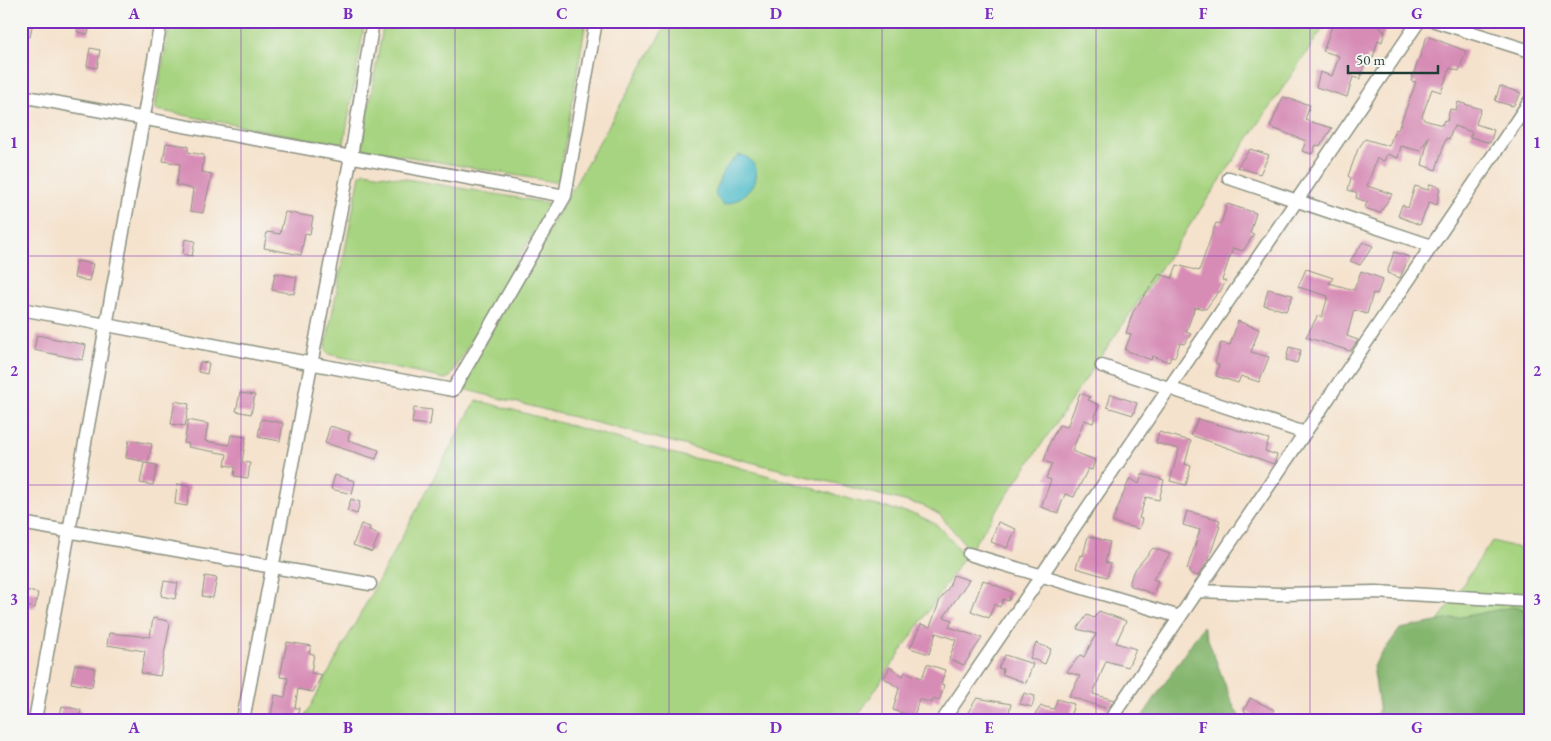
<svg xmlns="http://www.w3.org/2000/svg" width="1551" height="741" viewBox="0 0 1551 741" font-family="'EB Garamond',serif">
	<rect width="100%" height="100%" fill="#f6f6f2"/>
	<filter id="ink" filterUnits="userSpaceOnUse"><feTurbulence type="fractalNoise" baseFrequency=".02" numOctaves="2"/><feDisplacementMap in="SourceGraphic" scale="10" xChannelSelector="R" yChannelSelector="G"/><feConvolveMatrix kernelMatrix="1 2 1 2 8 2 1 2 1" color-interpolation-filters="sRGB"/></filter>
	<filter id="wash" filterUnits="userSpaceOnUse"><feTurbulence type="fractalNoise" baseFrequency=".0096" numOctaves="4" result="noise"/><feDisplacementMap in="SourceGraphic" scale="20" xChannelSelector="R" yChannelSelector="G"/><feGaussianBlur stdDeviation="1.12" result="paint"/><feColorMatrix in="noise" values="0 0 0 0 0 0 0 0 0 0 0 0 0 0 0 0 0 1.4 0 .05"/><feComposite in="paint" operator="in"/></filter>
	<g filter="url(#wash)">
		<rect width="100%" height="100%" fill="#f5e2cc"/>
		<path fill="#a7d480" stroke="#63885a" d="M170 21H365L344 143 340 145 157 110 155 108Z
			M384 21H586L559 179 554 182 364 149 362 146Z
			M668 21H1328L970 550 940 515 924 506 467 390 461 385Z
			M365 172 548 203 549 206 450 377 445 379 328 354 325 350 360 175Z
			M476 400 686 457 727 464 864 503 915 514 936 524 965 556 855 720H303Z
			M1492 541 1530 551V720H1372Z"/>
		<path fill="#85b66e" stroke="#527a51" d="M1512 607 1530 610V720H1381L1373 666 1400 629Z
			M1203 626 1232 703 1241 720H1140Z"/>
		<path fill="#4fbcca" stroke="#377c7f" d="M739 155C754 156 761 172 753 185 748 194 733 204 723 205L715 194C719 176 725 166 739 155Z"/>
		<g id="blocks">
			<path fill="#d78cb6" d="M21 21H33L30 37 21 35Z
				M79 21H91L88 34 77 32Z
				M1334 21H1374L1382 23 1380 29 1385 31 1382 42 1378 40 1373 58 1368 56 1360 79 1353 77 1347 97 1316 87 1320 72 1332 76 1339 56 1323 51Z
				M1427 36 1466 51 1459 71 1450 68 1441 92 1432 89 1422 116 1424 120 1442 125 1444 120 1447 121 1450 109 1456 110 1458 102 1481 109 1476 124 1494 130 1490 143 1470 137 1472 132 1454 126 1449 139 1446 138 1436 170 1422 165 1429 136 1420 151 1401 146 1398 158 1387 154 1384 161 1377 158 1367 186 1392 194 1380 213 1365 208 1367 202 1356 198 1357 193 1348 190 1351 178 1348 176 1358 149 1365 139 1389 146 1395 129 1398 130 1416 82 1411 81Z
				M90 48 100 50 97 68 87 66Z
				M1500 86 1521 93 1513 106 1495 101Z
				M1283 97 1310 105 1305 120 1332 128 1320 146 1316 145 1312 154 1302 151 1306 141 1270 127Z
				M166 143 188 146V152L204 155 202 172 212 174 203 213 190 211 193 189 176 185 180 164 163 161Z
				M1250 149 1269 155 1260 174 1237 167Z
				M1430 184 1440 187 1437 205 1429 202 1420 225 1398 216 1402 205 1408 208 1415 186 1428 190Z
				M1227 204 1256 213 1250 233 1254 234 1243 251 1233 248 1222 280 1226 281 1220 292H1218L1206 309 1195 307 1186 332 1191 334 1184 344 1180 343 1175 357 1171 356 1169 362 1152 356 1151 360 1125 350 1131 334 1126 333 1133 312 1159 274 1172 278 1177 265 1199 271 1216 223 1221 224Z
				M285 212 313 217 310 234 305 233 301 255 264 248 267 232 280 234Z
				M185 239 195 241 192 256 183 254Z
				M1363 242 1373 246 1360 265 1350 261Z
				M1394 252 1409 257 1400 278 1387 273Z
				M77 261 93 264 89 281 74 278Z
				M1306 269 1333 278 1329 283 1354 290 1361 271 1383 279 1377 294 1373 293 1367 314 1354 310 1347 336 1358 340 1350 351 1306 337 1318 315 1322 317 1328 296 1298 287Z
				M275 273 297 277 294 294 272 290Z
				M1268 289 1293 295 1286 311 1264 305Z
				M1238 321 1259 329 1251 352 1269 357 1259 382 1241 376 1238 383 1216 376 1219 365 1215 363 1221 343 1230 345Z
				M37 335 86 345 83 360 34 350Z
				M1289 347 1301 350 1297 363 1286 360Z
				M200 362 209 363 207 374 198 372Z
				M240 393 255 395 251 414 236 411Z
				M1080 393 1090 397 1088 400 1099 405 1093 423 1084 420 1072 451 1095 460 1092 470 1088 469 1074 497 1065 494 1058 513 1041 507 1051 480 1046 478 1052 464 1044 461 1050 442 1059 425 1067 427Z
				M1111 394 1137 403 1133 415 1107 407Z
				M175 401 189 404 185 426 171 424Z
				M414 408 432 410 430 425 412 423Z
				M261 419 283 423 280 441 258 437Z
				M1198 419 1269 439 1265 451 1277 455 1274 464 1191 435Z
				M188 420 208 424 205 441 229 445 231 435 246 437 242 462 250 463 248 478 234 476 235 467 225 465 227 454 188 447 189 444 184 443Z
				M330 426 350 432 348 440 379 450 376 459 325 443Z
				M1159 432 1191 441 1185 464 1191 466 1186 485 1170 481 1179 449 1156 443Z
				M129 440 152 444 148 462 126 458Z
				M144 463 157 465 153 485 140 483Z
				M1142 474 1164 480 1159 500 1146 497 1139 518 1142 519 1139 529 1112 522 1130 478 1139 484Z
				M335 475 355 481 352 494 331 489Z
				M177 484 190 486 187 506 175 504Z
				M351 499 360 502 357 514 347 511Z
				M1187 511 1220 520 1218 526H1220L1208 561 1198 576 1189 573 1190 570 1187 569 1200 530 1183 525Z
				M998 522 1016 529 1007 548 991 542Z
				M361 524 370 527 369 531 379 535 372 552 353 545Z
				M1088 536 1110 542 1105 562 1111 564 1107 577 1076 568 1080 555 1083 556Z
				M1153 548 1170 554 1153 579 1158 581 1153 594 1129 585 1133 572Z
				M953 575 969 580 944 617 952 620 949 627 982 638 964 665 949 659 956 640 936 633 929 654 910 648 921 624 930 627 940 600 949 587Z
				M205 576 217 578 213 598 202 596Z
				M983 580 1012 592 1008 601 1003 599 1000 607 994 604 989 618 971 611Z
				M164 581 178 583 175 599 161 596Z
				M21 590 38 593 35 608 21 605Z
				M1099 611 1126 621 1116 643 1136 649 1128 667 1106 661 1093 694 1114 700 1108 709 1069 696 1080 676 1067 672 1080 655 1084 657 1096 634 1077 629 1087 615 1094 618Z
				M153 618 168 621 170 624 160 676 141 673 145 651 107 645 109 633 150 637Z
				M287 642 311 646 309 653 314 654 311 673 322 675 313 692 298 689 295 708H299L297 720H270L275 695 285 697 288 678 280 677Z
				M1036 643 1051 649 1045 664 1030 658Z
				M1005 655 1033 664 1026 683 1002 674 1003 669 998 668Z
				M75 664 95 668 92 687 71 683Z
				M927 664 945 670 941 684 944 685 939 701 933 699 932 703 919 699 914 717 893 710 899 688 884 678 890 667 903 676 905 672 922 678Z
				M1024 693 1035 696 1032 707 1020 704Z
				M977 698 1011 704 1007 720H963Z
				M1250 698 1274 710 1269 720H1261L1244 711Z
				M1057 699 1074 704 1069 720H1031L1041 706 1054 709Z
				M62 706 81 710 79 720H59Z"/>
		</g>
	</g>
	<g filter="url(#ink)">
		<use href="#blocks" fill-opacity="0" stroke="#8a9080" stroke-width="1"/>
		<g fill="none" stroke-linecap="round" stroke-linejoin="round">
			<defs>
				<path id="minor" d="M1435 21 1530 51
					M21 96 565 196
					M1229 178 1432 246
					M21 309 453 390 565 196 596 21
					M1102 366 1305 433
					M21 523 370 584
					M969 554 1180 617
					M1198 591 1279 594 1376 592 1530 601
					M35 720 161 21
					M243 720 351 156 373 21
					M943 720 1419 21
					M1110 720 1530 101"/>
			</defs>
			<use href="#minor" stroke="#8a9080" stroke-width="15"/>
			<use href="#minor" stroke="#fff" stroke-width="12"/>
		</g>
	</g>
	<path fill="none" stroke="#7b2cbf" stroke-width="1" stroke-opacity="0.55" d="M241 21V720M455 21V720M669 21V720M882 21V720M1096 21V720M1310 21V720M21 256H1530M21 485H1530"/>
	<rect width="1551" height="741" fill="none" stroke="#f6f6f2" stroke-width="55"/>
	<path d="M1348 65v8h90v-8" fill="none" stroke="#1f3d34" stroke-width="2.5"/>
	<text x="1356" y="65" font-size="15" fill="#1f3d34" stroke="#f6f6f2" stroke-width="4" paint-order="stroke">50 m</text>
	<rect x="28" y="28" width="1496" height="686" fill="none" stroke="#7b2cbf" stroke-width="2"/>
	<g font-size="16" text-anchor="middle" font-weight="bold" fill="#7b2cbf">
		<text x="134" y="19">A</text>
		<text x="348" y="19">B</text>
		<text x="562" y="19">C</text>
		<text x="776" y="19">D</text>
		<text x="989" y="19">E</text>
		<text x="1203" y="19">F</text>
		<text x="1417" y="19">G</text>
		<text x="14" y="148">1</text>
		<text x="1537" y="148">1</text>
		<text x="14" y="376">2</text>
		<text x="1537" y="376">2</text>
		<text x="14" y="605">3</text>
		<text x="1537" y="605">3</text>
		<text x="134" y="733">A</text>
		<text x="348" y="733">B</text>
		<text x="562" y="733">C</text>
		<text x="776" y="733">D</text>
		<text x="989" y="733">E</text>
		<text x="1203" y="733">F</text>
		<text x="1417" y="733">G</text>
	</g>
</svg>
